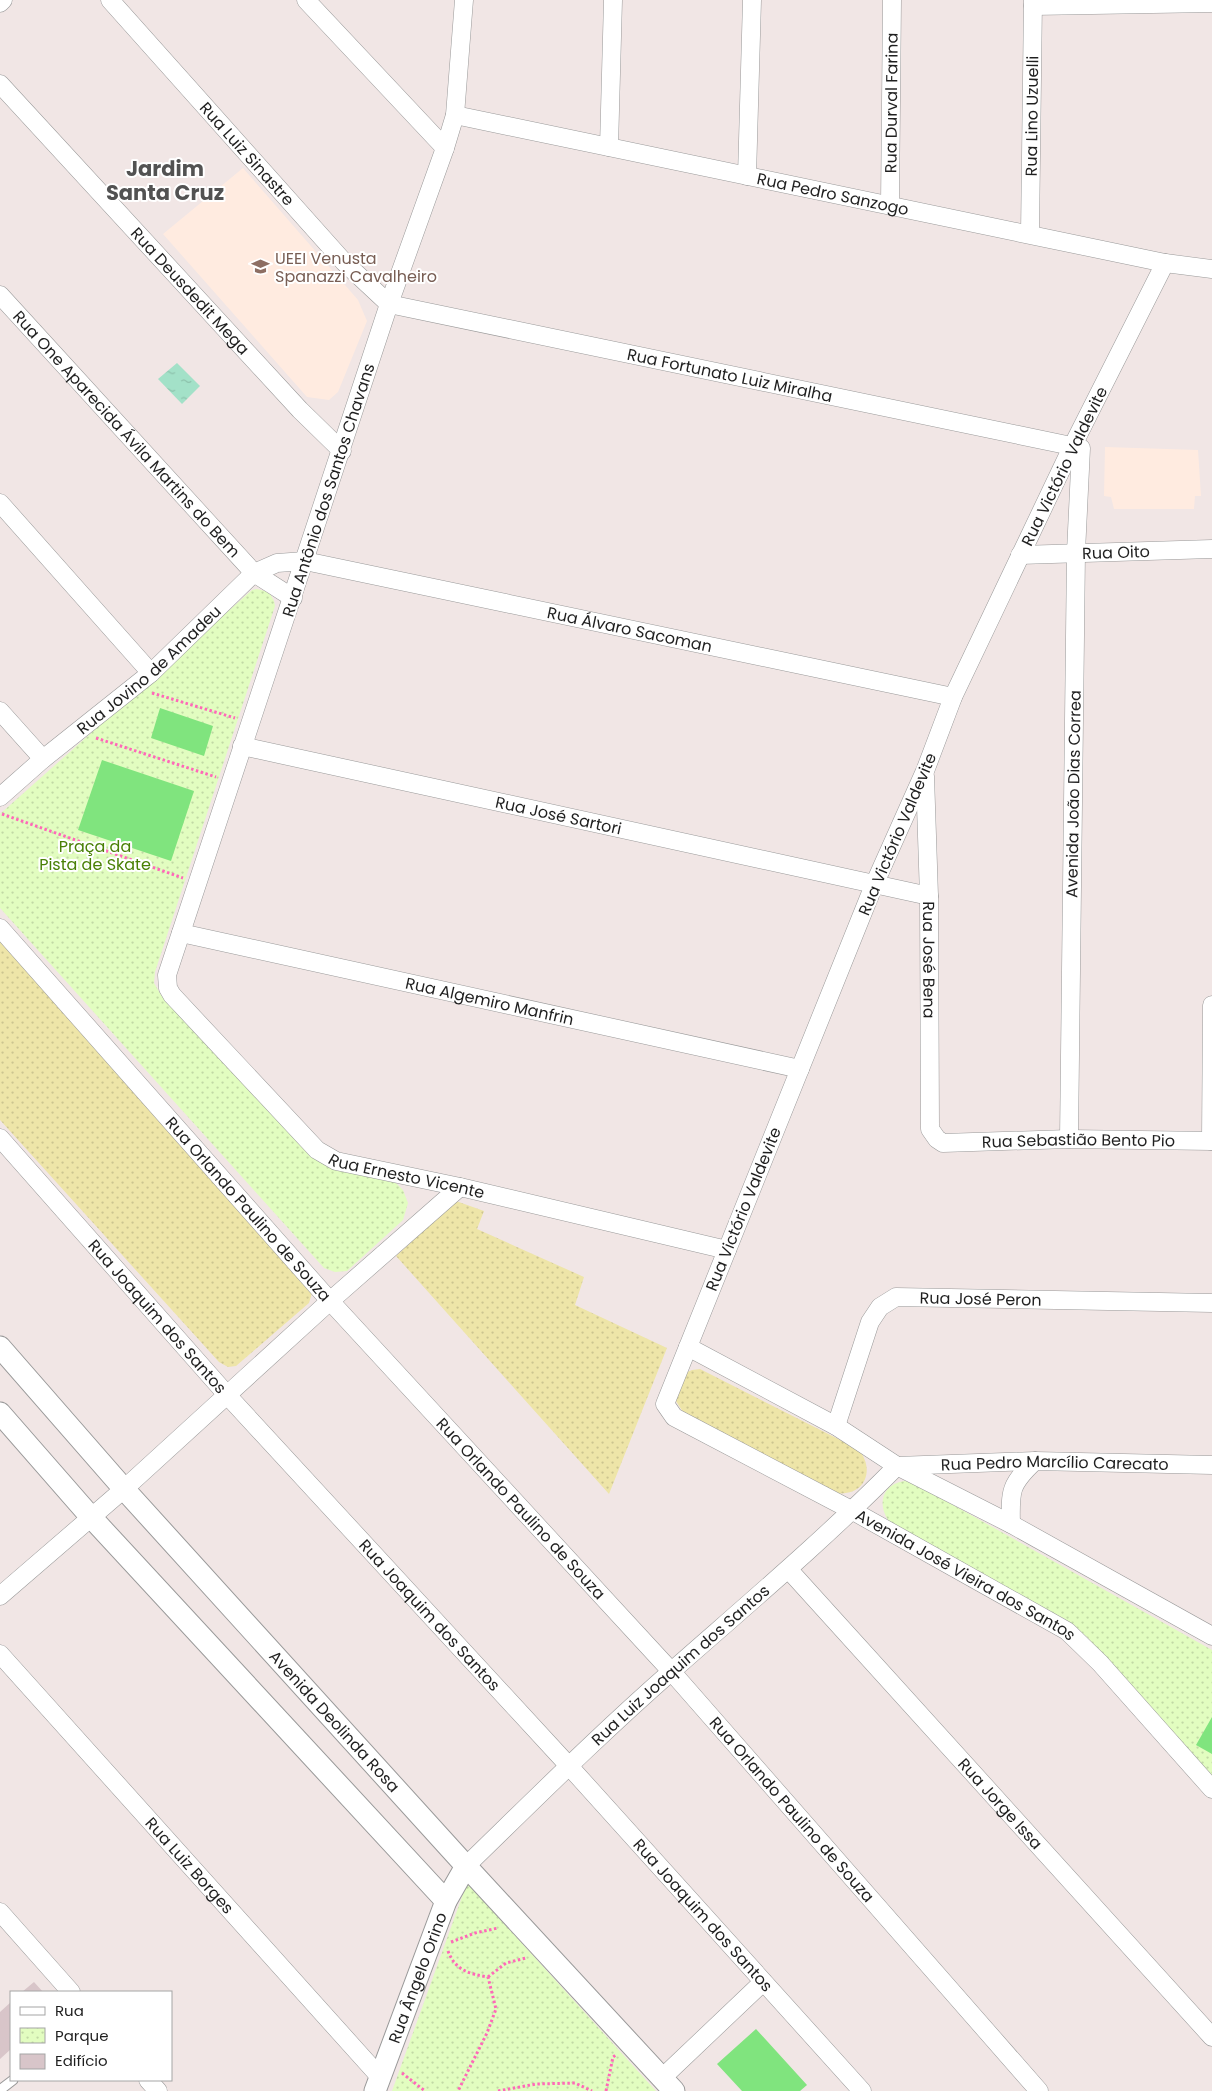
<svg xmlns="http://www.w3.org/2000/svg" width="1212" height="2091" viewBox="0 0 1212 2091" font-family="Poppins,sans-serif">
	<defs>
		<pattern id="grass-dots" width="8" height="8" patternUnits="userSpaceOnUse" patternTransform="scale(1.25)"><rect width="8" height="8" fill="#eee5a8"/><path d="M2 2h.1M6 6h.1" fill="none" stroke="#ccc490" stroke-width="1.8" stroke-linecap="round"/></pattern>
		<pattern id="park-dots" width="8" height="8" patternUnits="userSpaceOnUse" patternTransform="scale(1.25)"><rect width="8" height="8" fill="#e2fdc0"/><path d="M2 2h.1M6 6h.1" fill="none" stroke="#c1d8a5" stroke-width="1.8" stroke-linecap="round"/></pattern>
		<pattern id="water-ripples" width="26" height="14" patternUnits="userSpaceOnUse" patternTransform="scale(1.25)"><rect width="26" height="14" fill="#a3e1c8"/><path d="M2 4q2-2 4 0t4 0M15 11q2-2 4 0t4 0" fill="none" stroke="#8cc1ab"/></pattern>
	</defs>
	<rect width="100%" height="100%" fill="#f1e6e5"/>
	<path fill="#ffebe0" d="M243 168 358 300 367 321 338 392 329 400 307 397 163 234Z
		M1105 447 1198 450 1201 496H1195L1194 509H1114L1111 497 1104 496Z"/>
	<path fill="url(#grass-dots)" d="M0 939 312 1293 309 1303 236 1366 228 1367 219 1362 0 1120Z
		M456 1201 484 1211 477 1229 584 1277 575 1305 667 1348 609 1494 396 1256Z
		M700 1369 858 1449C876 1469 865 1497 836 1493L683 1412 674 1398 685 1373 692 1370Z"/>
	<path fill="url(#park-dots)" d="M257 589 269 592 274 601 275 606 155 972 154 983 161 995 324 1164 394 1181 403 1190 408 1203 403 1220 347 1271 335 1272 324 1268 0 908V814L252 590Z
		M904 1481 912 1482 1212 1650V1777L1087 1637 1066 1620 891 1524C877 1507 880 1485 904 1481Z
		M467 1883 656 2091H392Z"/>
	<path fill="#80e47e" d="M160 708 213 726 204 756 151 738Z
		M102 760 194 791 171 861 78 830Z
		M1212 1717V1754L1196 1745Z
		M756 2029 807 2085 800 2091H742L717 2064Z"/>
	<path fill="url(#water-ripples)" d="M177 363 200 386 182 404 158 379Z"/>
	<path fill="#d8c5c9" d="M34 1982 43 1992H22Z
		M11 2002V2049L0 2059V2012Z"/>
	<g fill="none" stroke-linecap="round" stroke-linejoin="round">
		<defs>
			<path id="service" d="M0 2090 13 2080"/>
			<g id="minor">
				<path id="s1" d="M110 0 344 262 389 304 1081 448 1076 552 1069 1139"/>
				<path d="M306 0 445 148"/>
				<path id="s2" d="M464 0 455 115 445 148 389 304 167 975 168 988 172 995 317 1150 336 1161 460 1187 727 1250"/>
				<path d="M0 3 3 0"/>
				<path d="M1033 6 1212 3"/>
				<path id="s3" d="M0 84 300 410 342 451"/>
				<path id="s4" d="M455 115 1165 263 1212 269"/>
				<path d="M609 147 613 0"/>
				<path d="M747 176 752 0"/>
				<path id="s5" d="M890 205 892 0"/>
				<path id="s6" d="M1030 234 1033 0"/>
				<path id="s7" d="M1165 263 1072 447 953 697 925 771 874 885 665 1404 674 1417 853 1511 1067 1631 1100 1663 1212 1789"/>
				<path id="s8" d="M0 295 254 573 293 598"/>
				<path d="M0 503 151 673"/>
				<path id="s9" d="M1020 555 1212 549"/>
				<path d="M0 711 43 759"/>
				<path id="s10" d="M242 746 929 896"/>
				<path id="s11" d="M925 776 929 896 930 1129 937 1139 943 1143 1069 1139 1212 1141"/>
				<path id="s12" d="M0 797 43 759 151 673 254 573 277 563 305 561 953 697"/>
				<path id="s13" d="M0 928 330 1301 671 1671 1039 2091"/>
				<path id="s14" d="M181 933 800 1069"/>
				<path id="s15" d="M0 1138 228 1396 569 1766 862 2091"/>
				<path d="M1211 1141 1212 1005"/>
				<path d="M688 1347 836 1426 897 1466 1011 1524 1212 1636"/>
				<path id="s16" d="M836 1426 870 1322 880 1307 896 1297 1212 1303"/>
				<path d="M1011 1524C1010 1491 1010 1484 1035 1461"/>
				<path id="s17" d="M789 1570 1212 2037"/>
				<path d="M0 1596 124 1489 330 1301 460 1187"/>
				<path id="s18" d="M0 1654 380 2077"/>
				<path id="s19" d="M466 1866C534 1800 601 1733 673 1670 749 1603 826 1538 897 1466L1035 1461 1212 1465"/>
				<path d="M0 1912 71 1992"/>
				<path d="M662 2078 763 1982"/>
				<path d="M148 2080 158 2091"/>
			</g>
			<g id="tertiary">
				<path id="s20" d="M0 1347 124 1489 466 1866 674 2091"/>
				<path d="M0 1413 90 1516 446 1901"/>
				<path id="s21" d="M375 2091 446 1901 466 1866"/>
			</g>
		</defs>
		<use href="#service" stroke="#999" stroke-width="11"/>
		<use href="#minor" stroke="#999" stroke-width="19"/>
		<use href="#tertiary" stroke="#999" stroke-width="23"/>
		<path stroke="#ff68b8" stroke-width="3" stroke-dasharray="2.5 2.5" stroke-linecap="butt" d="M152 693 235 718
			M96 738 216 777
			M2 814 183 878
			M451 1942 475 1933 498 1928
			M448 1951C455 1970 469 1974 488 1977L496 2009 487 2033 458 2091
			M488 1977 506 1963 526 1958
			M402 2073 425 2091
			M498 2091 536 2084 575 2083 592 2091
			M606 2091 613 2057 617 2054"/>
		<use href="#service" stroke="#fff" stroke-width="9"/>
		<use href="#minor" stroke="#fff" stroke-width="18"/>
		<use href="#tertiary" stroke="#fff" stroke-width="21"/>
	</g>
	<defs>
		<symbol id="school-bare" viewBox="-9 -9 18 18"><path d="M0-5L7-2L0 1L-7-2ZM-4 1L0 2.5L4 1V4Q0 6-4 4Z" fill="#8d6e63" stroke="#fff" stroke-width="2.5" paint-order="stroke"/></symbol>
	</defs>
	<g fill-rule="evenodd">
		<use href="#school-bare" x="248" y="254" width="25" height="25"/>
	</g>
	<g text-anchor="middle" stroke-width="4" stroke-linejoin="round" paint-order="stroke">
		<g font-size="16" fill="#1f1f1f" stroke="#fff">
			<text dy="6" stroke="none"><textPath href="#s5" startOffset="102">Rua Durval Farina</textPath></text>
			<text dy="6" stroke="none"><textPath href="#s6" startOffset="118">Rua Lino Uzuelli</textPath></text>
			<text dy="6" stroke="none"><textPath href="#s1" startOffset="206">Rua Luiz Sinastre</textPath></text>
			<text dy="6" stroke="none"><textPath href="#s4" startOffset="386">Rua Pedro Sanzogo</textPath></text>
			<text dy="6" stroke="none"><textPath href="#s3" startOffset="281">Rua Deusdedit Mega</textPath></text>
			<text dy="6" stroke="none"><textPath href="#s1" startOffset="761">Rua Fortunato Luiz Miralha</textPath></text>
			<text dy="6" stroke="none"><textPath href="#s8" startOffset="188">Rua One Aparecida Ávila Martins do Bem</textPath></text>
			<text transform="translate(1064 466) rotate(-64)" y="6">Rua Victório Valdevite</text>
			<text transform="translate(328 490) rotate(-72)" y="6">Rua Antônio dos Santos Chavans</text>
			<text dy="6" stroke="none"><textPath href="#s9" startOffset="96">Rua Oito</textPath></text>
			<text dy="6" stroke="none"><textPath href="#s12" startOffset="724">Rua Álvaro Sacoman</textPath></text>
			<text dy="6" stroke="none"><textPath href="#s12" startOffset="196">Rua Jovino de Amadeu</textPath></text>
			<text transform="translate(1073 794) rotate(-89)" y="6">Avenida João Dias Correa</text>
			<text dy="6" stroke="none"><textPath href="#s10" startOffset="324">Rua José Sartori</textPath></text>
			<text transform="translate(897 834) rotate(-67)" y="6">Rua Victório Valdevite</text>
			<text dy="6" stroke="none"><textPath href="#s11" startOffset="184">Rua José Bena</textPath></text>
			<text dy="6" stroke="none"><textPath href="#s14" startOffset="316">Rua Algemiro Manfrin</textPath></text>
			<text dy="6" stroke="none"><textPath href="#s11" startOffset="508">Rua Sebastião Bento Pio</textPath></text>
			<text dy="6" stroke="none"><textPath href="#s2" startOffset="1350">Rua Ernesto Vicente</textPath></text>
			<text dy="6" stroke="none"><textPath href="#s13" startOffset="375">Rua Orlando Paulino de Souza</textPath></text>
			<text transform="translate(743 1209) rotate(-68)" y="6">Rua Victório Valdevite</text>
			<text dy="6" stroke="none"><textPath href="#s16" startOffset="231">Rua José Peron</textPath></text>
			<text dy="6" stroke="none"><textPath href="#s15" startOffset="238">Rua Joaquim dos Santos</textPath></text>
			<text dy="6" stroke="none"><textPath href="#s19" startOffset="746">Rua Pedro Marcílio Carecato</textPath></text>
			<text dy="6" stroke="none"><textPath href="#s13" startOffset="780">Rua Orlando Paulino de Souza</textPath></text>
			<text dy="6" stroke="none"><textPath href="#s7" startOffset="1594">Avenida José Vieira dos Santos</textPath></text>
			<text dy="6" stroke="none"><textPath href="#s15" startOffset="642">Rua Joaquim dos Santos</textPath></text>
			<text dy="6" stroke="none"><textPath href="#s19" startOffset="294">Rua Luiz Joaquim dos Santos</textPath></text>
			<text dy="6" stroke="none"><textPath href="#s20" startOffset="502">Avenida Deolinda Rosa</textPath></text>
			<text dy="6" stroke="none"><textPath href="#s17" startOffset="315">Rua Jorge Issa</textPath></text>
			<text dy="6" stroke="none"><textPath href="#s13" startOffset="1185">Rua Orlando Paulino de Souza</textPath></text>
			<text dy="6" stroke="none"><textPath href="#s18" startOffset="284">Rua Luiz Borges</textPath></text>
			<text dy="6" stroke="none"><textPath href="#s15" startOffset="1048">Rua Joaquim dos Santos</textPath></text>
			<text dy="6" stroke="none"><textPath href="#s21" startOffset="121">Rua Ângelo Orino</textPath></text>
		</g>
		<g font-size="16" fill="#785e54" stroke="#fff" text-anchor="start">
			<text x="275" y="264">UEEI Venusta<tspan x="275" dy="18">Spanazzi Cavalheiro</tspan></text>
		</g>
		<g font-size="16" fill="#498006" stroke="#fff">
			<text x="95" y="852">Praça da<tspan x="95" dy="18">Pista de Skate</tspan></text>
		</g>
		<g font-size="21" font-weight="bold" fill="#525252" stroke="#fff">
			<text x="165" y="176">Jardim<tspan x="165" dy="24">Santa Cruz</tspan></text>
		</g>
	</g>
	<rect x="10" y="1991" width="162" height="90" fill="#ffffff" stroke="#a5a5a5"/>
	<rect x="20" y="2007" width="25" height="8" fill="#ffffff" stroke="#a5a5a5"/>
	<text x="55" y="2016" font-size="15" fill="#1f1f1f">Rua</text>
	<rect x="20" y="2028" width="25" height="15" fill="url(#park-dots)" stroke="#a5a5a5"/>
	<text x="55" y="2041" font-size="15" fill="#1f1f1f">Parque</text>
	<rect x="20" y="2054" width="25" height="15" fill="#d8c5c9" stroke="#a5a5a5"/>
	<text x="55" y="2066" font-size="15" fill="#1f1f1f">Edifício</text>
</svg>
